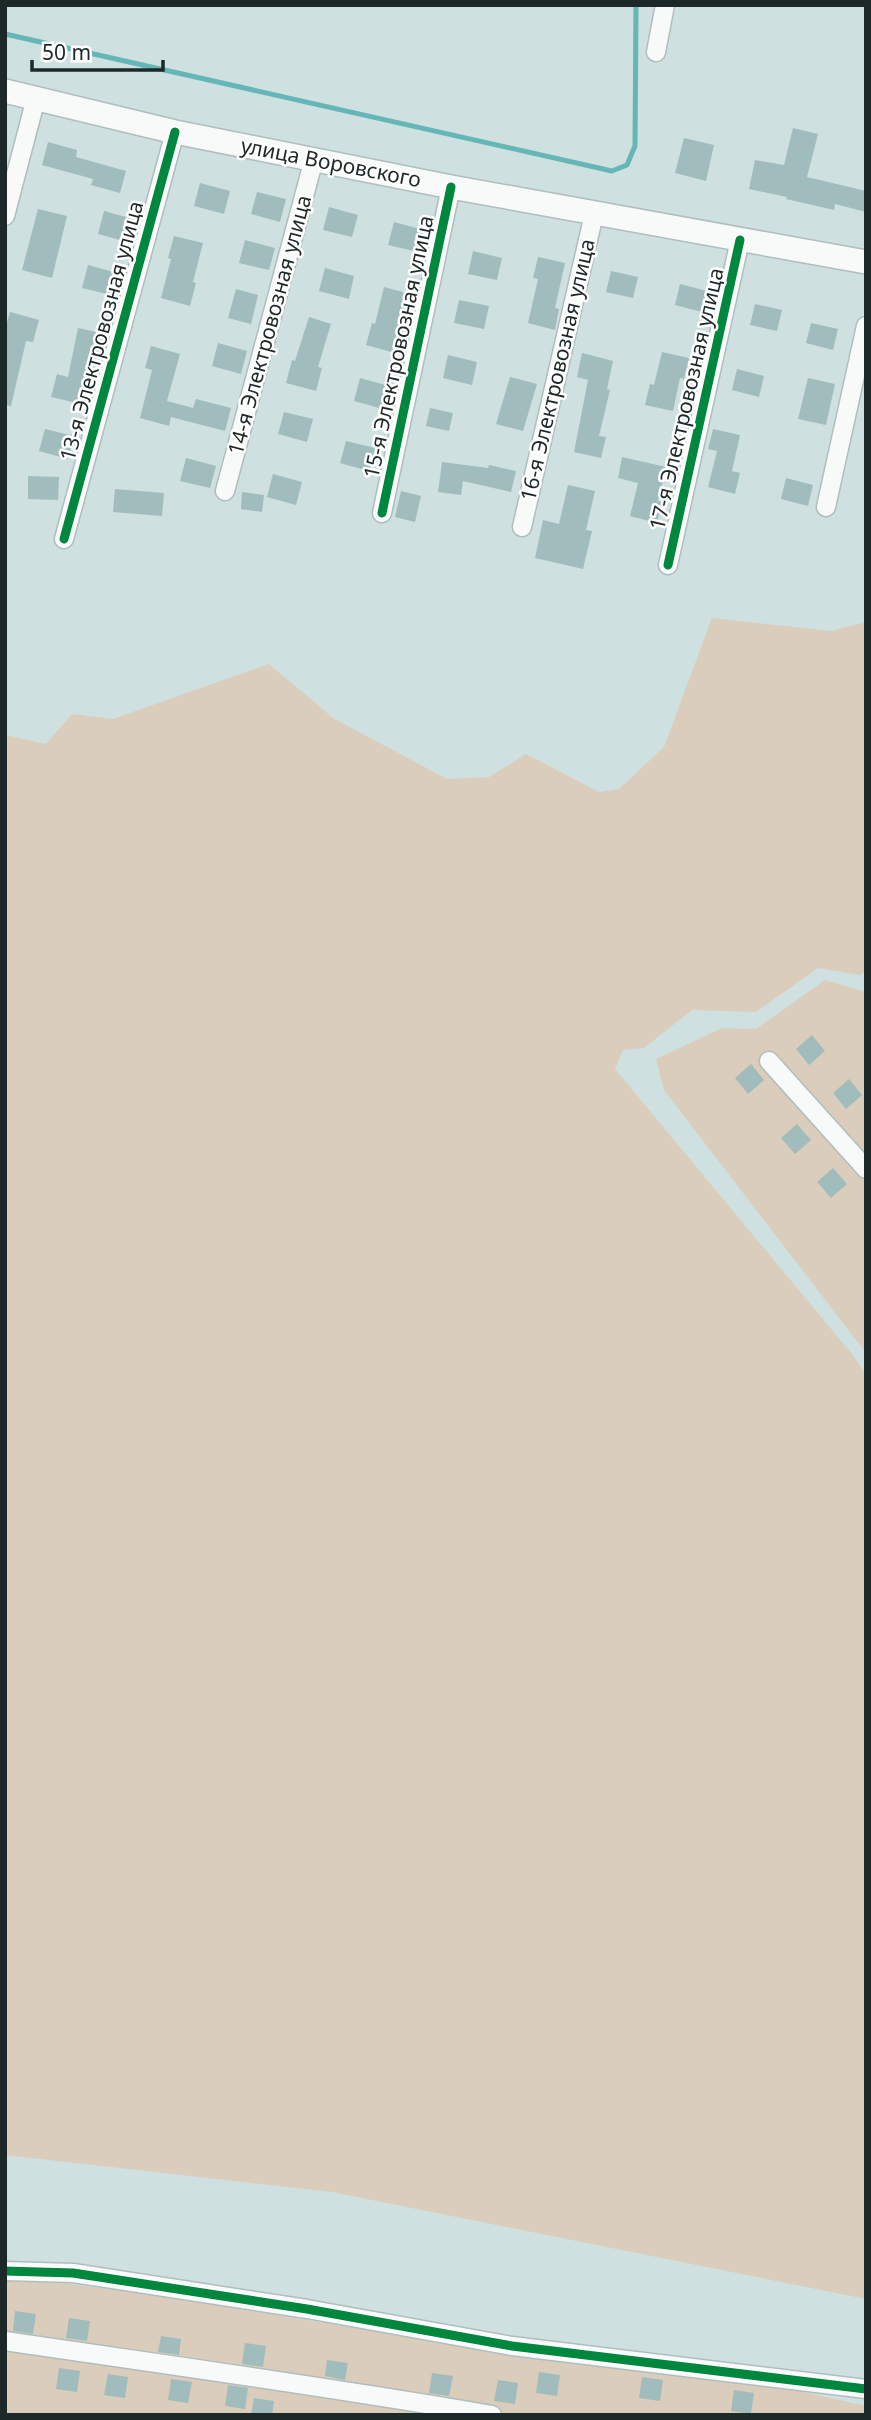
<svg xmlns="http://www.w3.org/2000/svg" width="871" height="2420" viewBox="0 0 871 2420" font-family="'Noto Sans',sans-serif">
	<rect width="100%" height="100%" fill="#cfe0e0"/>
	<path fill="#dbcdbb" d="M712 618 831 631 866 622V971L860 975 818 968 756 1012 692 1010 644 1048 623 1050 615 1069 852 1354 866 1374V2299L332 2192 5 2155V735L46 744 72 714 113 719 269 664 333 718 447 779 489 777 526 754 599 792 619 789 664 747Z
		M825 980 866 992V1353L664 1090 656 1059 722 1028 756 1029Z
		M40 2280 160 2296 512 2354 785 2388 866 2406V2415H5V2281Z"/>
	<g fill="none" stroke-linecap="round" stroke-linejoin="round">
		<path stroke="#65b6b7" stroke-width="5" d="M5 34 612 171 627 165 635 146 636 5"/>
	</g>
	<path fill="#a0bcbc" d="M793 128 818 134 807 177 866 191V212L835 204 834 210 786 199 787 197 749 189 755 160 784 165Z
		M684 138 714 145 706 181 675 173Z
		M48 142 77 150 76 157 126 171 120 193 91 185 93 179 42 165Z
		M200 183 230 191 224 214 194 206Z
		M257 192 286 199 280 222 251 214Z
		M329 207 358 215 352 237 323 230Z
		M38 209 67 216 52 278 22 270Z
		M104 211 133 219 127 242 98 234Z
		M394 222 424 230 418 252 388 245Z
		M174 236 203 243 193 282 196 283 190 306 161 298 171 259 168 258Z
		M245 240 275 248 269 270 239 263Z
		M473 251 502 258 497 280 468 274Z
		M538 257 565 263 555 308 559 309 555 330 528 323 538 279 533 278Z
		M88 265 117 273 111 295 82 288Z
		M325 268 354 276 349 299 319 291Z
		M611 271 638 277 633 298 606 292Z
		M680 284 707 291 702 312 675 305Z
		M384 287 414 295 395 353 366 345 372 323 375 324Z
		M236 289 258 295 251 324 228 318Z
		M459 300 489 306 484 329 454 323Z
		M755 304 782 310 777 331 750 325Z
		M10 312 39 320 33 342 26 341 11 406 5 405V329Z
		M309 317 331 324 318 367 322 368 316 391 286 383 292 360 295 361Z
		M811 323 838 329 833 350 806 343Z
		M78 328 101 333 95 363 92 362 81 404 51 397 57 374 68 377Z
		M218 343 247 351 241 374 212 366Z
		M151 346 180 354 167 401 193 408 196 399 231 408 225 431 171 417 169 426 140 418 152 370 145 368Z
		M662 352 689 358 684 379 680 378 673 411 645 405 650 384 654 385Z
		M582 353 613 361 607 389 610 390 599 436 606 437 601 458 574 452 588 380 577 377Z
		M448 355 477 362 472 385 443 378Z
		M737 369 764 376 759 397 732 390Z
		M510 377 537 384 523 431 496 424Z
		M360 378 389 386 383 409 354 401Z
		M808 378 835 384 826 425 798 419Z
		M430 408 453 413 449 431 426 426Z
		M284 412 313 419 307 442 278 434Z
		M45 429 74 436 68 459 39 451Z
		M713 429 740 435 732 471 740 473 735 494 708 487 717 451 708 449Z
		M346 441 375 448 369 471 340 463Z
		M622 457 666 467 658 501 662 502 657 523 630 516 638 483 618 478Z
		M186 458 216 466 210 488 180 481Z
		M442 462 488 468 489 465 516 471 511 492 463 481 461 495 438 492Z
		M273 474 302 482 296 505 267 497Z
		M28 476 59 477 58 500 28 499Z
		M786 478 813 485 808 506 781 499Z
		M568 485 595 491 586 530 592 531 583 569 535 558 543 520 559 524Z
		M115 489 164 493 162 516 113 512Z
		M401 491 421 496 415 522 395 517Z
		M242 492 264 495 262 512 241 509Z
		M812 1035 825 1051 809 1065 796 1049Z
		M751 1064 764 1080 748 1094 735 1078Z
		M849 1079 862 1095 846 1109 833 1093Z
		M797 1124 811 1140 795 1154 781 1138Z
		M833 1168 847 1184 831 1198 817 1182Z
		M15 2311 36 2314 33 2334 13 2331Z
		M69 2318 90 2321 87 2341 66 2338Z
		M161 2336 181 2339 179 2355 158 2352Z
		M245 2343 266 2346 263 2367 242 2364Z
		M327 2360 348 2363 345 2380 325 2376Z
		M59 2368 80 2371 77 2392 56 2389Z
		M539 2372 560 2375 557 2396 536 2393Z
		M432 2373 453 2376 449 2396 429 2393Z
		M108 2374 128 2377 125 2398 104 2395Z
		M642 2377 663 2380 660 2401 639 2398Z
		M171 2379 192 2382 188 2403 168 2400Z
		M498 2380 518 2383 515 2404 494 2401Z
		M228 2385 248 2388 245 2409 225 2406Z
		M734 2390 754 2393 751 2414 731 2411Z
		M254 2398 274 2401 272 2415H251Z"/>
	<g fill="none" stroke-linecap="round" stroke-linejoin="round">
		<defs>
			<path id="minor" d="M656 52 665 5
				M5 216 36 98
				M225 491 314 159
				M826 507 866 326
				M382 513 451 187
				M522 527 594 214
				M64 539 175 132
				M668 565 740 240
				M769 1061 866 1169
				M5 2271 73 2273 307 2309 512 2346 866 2389
				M5 2341C168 2365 330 2387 492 2415"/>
			<path id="major" d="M5 91 175 132 451 187 866 262"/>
		</defs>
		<use href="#minor" stroke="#b1bdbd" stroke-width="21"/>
		<use href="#major" stroke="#b1bdbd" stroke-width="26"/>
		<use href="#minor" stroke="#f8fafa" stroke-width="18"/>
		<use href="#major" stroke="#f8fafa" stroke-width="23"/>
		<defs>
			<path id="cycleway" d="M382 513 451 187
				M64 539 175 132
				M668 565 740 240
				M5 2271 73 2273 307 2309 512 2346 866 2389"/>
		</defs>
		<use href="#cycleway" stroke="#fff" stroke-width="13"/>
		<use href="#cycleway" stroke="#00873e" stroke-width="9"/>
	</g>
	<g text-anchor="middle" stroke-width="5" stroke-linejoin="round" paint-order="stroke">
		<g font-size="21" fill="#1d2828" stroke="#fff">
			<text transform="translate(331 163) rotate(11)" y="7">улица Воровского</text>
			<text transform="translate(270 325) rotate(-75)" y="7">14-я Электровозная улица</text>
			<text transform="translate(102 331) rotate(-75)" y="7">13-я Электровозная улица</text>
			<text transform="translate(399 347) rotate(-78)" y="7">15-я Электровозная улица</text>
			<text transform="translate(558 370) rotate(-77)" y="7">16-я Электровозная улица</text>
			<text transform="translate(687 399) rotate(-77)" y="7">17-я Электровозная улица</text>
		</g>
	</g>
	<rect width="871" height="2420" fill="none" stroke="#1d2828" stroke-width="14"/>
	<path d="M32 60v10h131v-10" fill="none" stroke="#1d2828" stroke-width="3.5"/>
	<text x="42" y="60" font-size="21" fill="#1d2828" stroke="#ffffff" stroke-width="5" paint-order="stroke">50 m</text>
</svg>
